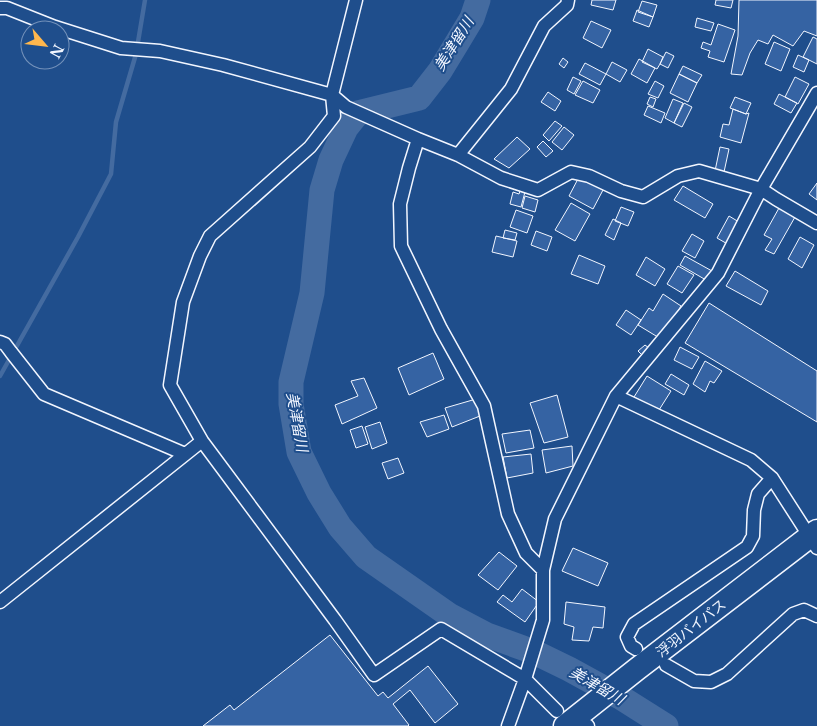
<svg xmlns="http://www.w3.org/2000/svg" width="817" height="726" viewBox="0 0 817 726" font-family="'Libre Baskerville','Noto Sans JP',serif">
	<rect width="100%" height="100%" fill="#1f4e8c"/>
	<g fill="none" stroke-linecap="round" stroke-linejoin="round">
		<path stroke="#446ba0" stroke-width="4.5" d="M0 376 78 237 111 174 116 122 136 54 145 0"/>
		<path stroke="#446ba0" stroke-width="25" d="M478 0 472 18 457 43 440 71 419 98 358 113 346 128 331 160 322 190 312 293 291 382V404L299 452 319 493 340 527 366 557 449 615 487 635 534 652 569 669 620 697 666 726"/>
	</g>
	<path fill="#3563a3" stroke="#f2f6ff" d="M592 0H616L613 10 591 5Z
		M716 0H733L731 8 715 5Z
		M739 0H817V36L804 31 793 46 773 35 768 44 758 40 750 53 742 75 731 74 738 36Z
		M642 1 657 5 653 17 638 12Z
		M637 10 653 17 649 27 633 21Z
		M697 18 714 23 711 31 695 27Z
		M591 21 611 30 602 48 583 38Z
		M718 24 735 30 724 62 708 57 710 51 701 48 703 42 711 45Z
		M813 37 817 39V64L803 57Z
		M774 42 790 49 781 71 765 64Z
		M648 49 663 57 660 64 657 69 642 62Z
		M666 52 674 56 668 68 660 64Z
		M798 55 809 60 804 72 793 67Z
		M563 58 568 62 564 68 559 64Z
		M639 59 655 68 647 83 631 74Z
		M612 62 627 70 620 82 606 74Z
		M585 63 606 74 600 85 579 74Z
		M683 66 702 75 697 83 679 74Z
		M679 74 697 83 688 102 670 93Z
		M573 77 581 81 574 94 567 90Z
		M795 77 809 84 798 104 785 97Z
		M583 81 600 90 593 103 575 95Z
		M655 81 664 86 658 98 648 94Z
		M548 92 561 101 555 111 541 102Z
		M779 94 797 103 791 113 774 104Z
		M650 97 656 99 653 107 647 104Z
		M735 97 751 103 746 114 730 108Z
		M673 99 683 103 674 123 665 118Z
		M684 103 692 107 682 127 674 123Z
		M648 106 665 113 661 123 644 115Z
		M733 109 746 114 749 113 741 143 720 137 723 124 729 125Z
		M555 121 562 126 549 141 543 135Z
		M564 127 574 135 562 150 552 142Z
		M517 137 530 149 509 168 494 159Z
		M543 141 553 151 546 157 537 147Z
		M720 147 729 149 724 172 715 171Z
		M579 177 603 190 593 209 569 196Z
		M817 183V200L809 194Z
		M683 186 713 204 705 218 674 200Z
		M520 191 525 192 521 207 510 204 513 192 519 194Z
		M525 196 538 200 535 212 522 208Z
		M571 203 590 214 575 241 555 230Z
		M621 207 634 212 628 226 615 221Z
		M779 208 795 217 774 254 765 250 772 239 764 235Z
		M516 210 533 216 527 233 510 227Z
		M729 216 744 225 731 246 717 238Z
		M613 219 621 223 614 240 605 235Z
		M505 230 517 233 515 240 503 238Z
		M536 231 552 237 547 251 531 245Z
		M692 234 704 241 695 258 682 251Z
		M496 236 517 241 513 257 492 252Z
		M800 237 814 245 802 268 788 259Z
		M579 255 605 266 598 284 571 274Z
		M685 256 712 271 706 280 680 265Z
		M646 257 665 269 655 286 636 275Z
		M678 266 694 275 682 293 667 284Z
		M735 271 768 291 761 305 726 286Z
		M663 294 681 306 661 339 638 325 649 308 653 311Z
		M709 303 817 371V422L685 343Z
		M626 310 641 320 631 335 616 325Z
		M645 345 649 348 642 355 638 351Z
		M680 347 699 357 692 369 674 360Z
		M433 353 444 379 409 395 398 368Z
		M705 361 722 371 714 383 710 381 705 392 693 384Z
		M671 374 689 385 684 395 665 384Z
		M647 376 671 391 659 410 634 397Z
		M364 378 377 408 342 424 335 405 358 396 351 381Z
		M557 395 568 437 544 443 530 403Z
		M476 399 480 416 452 427 445 408Z
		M444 415 449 429 427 437 420 422Z
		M380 422 387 443 372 449 365 427Z
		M362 426 368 444 356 448 350 430Z
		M530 430 534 448 506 453 502 434Z
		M572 446 573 466 546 473 542 450Z
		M531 454 533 473 507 478 503 457Z
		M398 458 404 473 388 479 382 463Z
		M573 548 608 563 598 586 562 571Z
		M499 552 517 566 498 590 478 575Z
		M522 589 539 602 525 622 497 602 503 595 512 602Z
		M566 602 605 607 603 628 593 627 589 641 572 640 574 627 564 624Z
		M330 635 378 696 383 692 388 698 428 666 458 704 435 723 410 690 393 704 409 725 408 726H203L230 705 234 710Z"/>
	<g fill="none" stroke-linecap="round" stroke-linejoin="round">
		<defs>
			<path id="street" d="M356 0 332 95 334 116 310 147 210 236 200 256 183 302 170 385 202 441 335 620 374 675 441 629 525 679 557 711
				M0 8H7L55 27 121 48 160 51 223 65 332 95 346 107 418 139 458 155 501 178 538 190 571 172 589 176 621 191 643 197 678 176 699 171 761 189 776 199 817 223
				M418 139 409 168 400 204 401 246 441 329 484 406 508 514 526 553 543 570
				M458 155 511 89 544 26 567 5 568 0
				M0 342 5 344 11 352 44 394 185 454
				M616 396 751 460 772 478 817 548
				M0 602 202 441
				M636 649 631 646 627 637 634 624 747 547 753 536 754 510 758 494 772 478
				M666 665 694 681 711 682 727 674 793 614 804 610 817 616
				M587 725 588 726
				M508 726 525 679 543 620V570L555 519 616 396 718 273 761 189 817 93"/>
			<path id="highway" d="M565 726 637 669 817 531"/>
		</defs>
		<use href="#street" stroke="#f2f6ff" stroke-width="15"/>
		<use href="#highway" stroke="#f2f6ff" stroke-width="25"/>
		<use href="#street" stroke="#1f4e8c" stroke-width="12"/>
		<use href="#highway" stroke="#1f4e8c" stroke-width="22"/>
	</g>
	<g text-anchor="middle" stroke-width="4" stroke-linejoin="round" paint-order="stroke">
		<g font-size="14" fill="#f2f6ff" stroke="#1f4e8c">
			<text transform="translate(691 628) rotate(-38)" y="5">浮羽バイパス</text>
		</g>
		<g font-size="15" font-style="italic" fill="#f2f6ff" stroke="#1f4e8c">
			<text transform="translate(454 44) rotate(-58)" y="5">美津留川</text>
			<text transform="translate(297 422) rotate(80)" y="5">美津留川</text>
			<text transform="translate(597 686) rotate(30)" y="5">美津留川</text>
		</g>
	</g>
	<g transform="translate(45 45) rotate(118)"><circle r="24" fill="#1f4e8c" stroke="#7391ba"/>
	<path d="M0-4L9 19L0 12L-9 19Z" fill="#ffb74d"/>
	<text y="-8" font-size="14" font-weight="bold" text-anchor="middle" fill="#f2f6ff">N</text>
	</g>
</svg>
